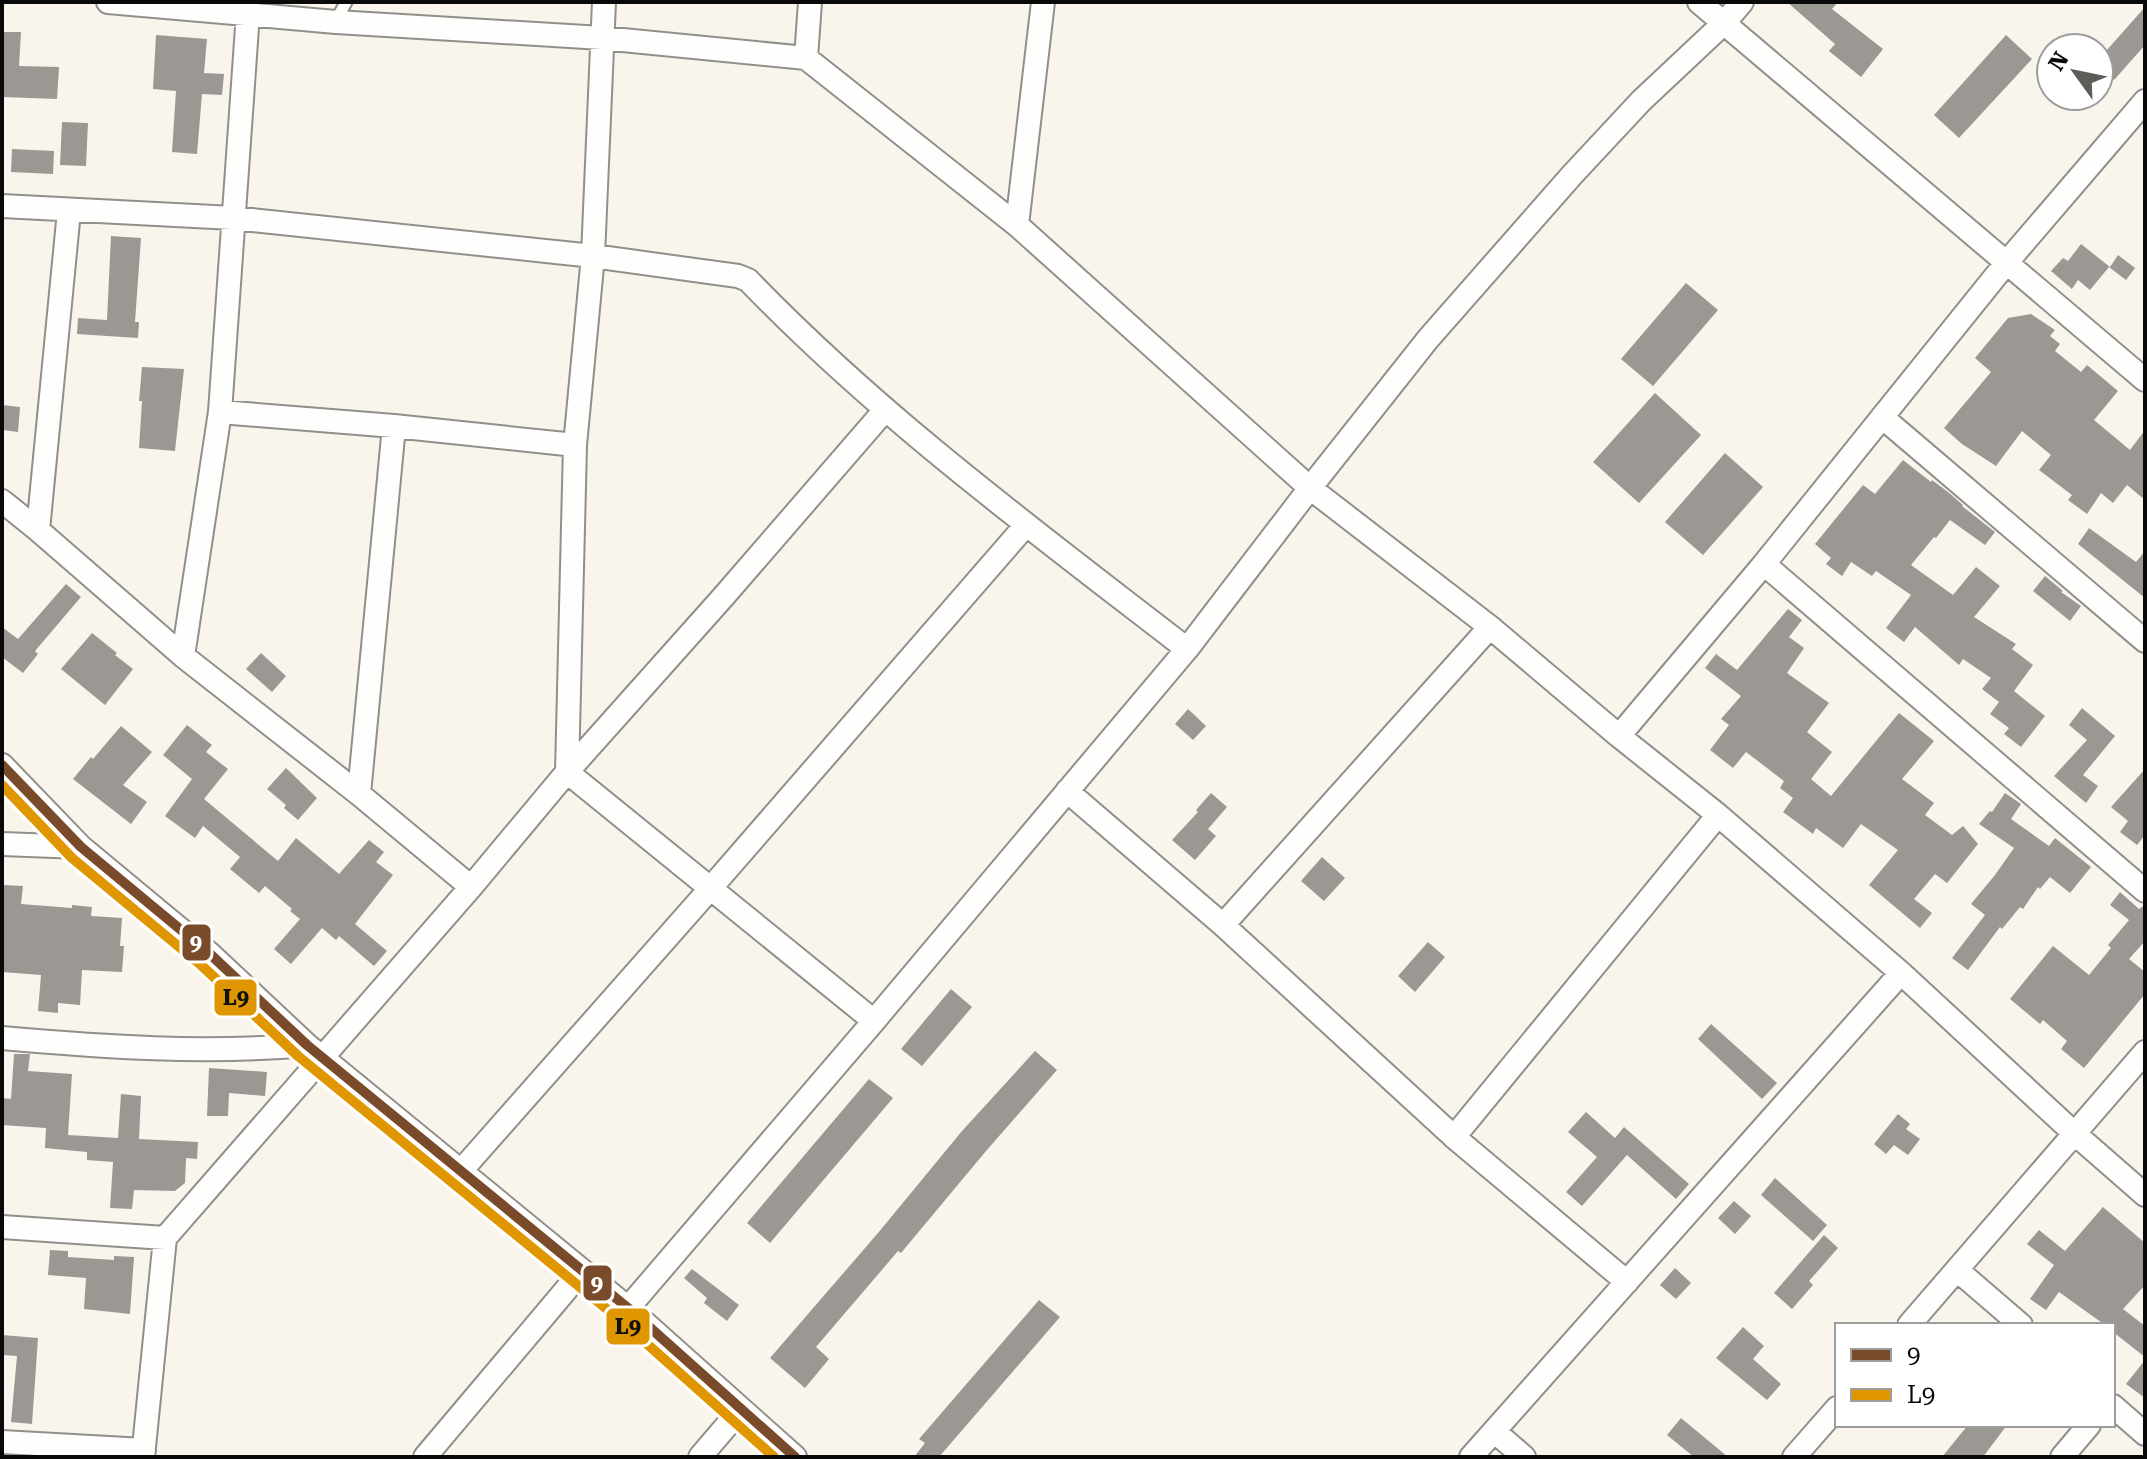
<svg xmlns="http://www.w3.org/2000/svg" width="2147" height="1459" viewBox="0 0 2147 1459" font-family="'Roboto Serif',serif">
	<rect width="100%" height="100%" fill="#f9f5ec"/>
	<path fill="#9b9893" d="M1787 2H1838L1832 9 1883 49 1861 77 1829 51 1835 44Z
		M2145 7V45L2114 80 2099 67V59Z
		M2 32H21L19 66 59 67 57 99 2 97Z
		M156 35 207 39 204 73 224 74 222 95 202 94 197 154 172 152 176 91 153 89Z
		M2006 35 2032 59 1959 138 1934 115Z
		M62 122 88 123 86 166 60 165Z
		M12 149 54 151 53 174 11 172Z
		M111 236 141 238 135 322H139L138 338 77 334 78 318 107 320Z
		M2081 244 2110 267 2118 255 2135 268 2126 280 2109 267 2090 290 2078 280 2072 289 2051 271 2063 258 2068 261Z
		M1686 283 1718 310 1653 386 1621 359Z
		M2031 314 2055 330 2050 336 2060 344 2055 351 2081 372 2087 365 2118 391 2094 420 2130 450 2145 430V500L2127 485 2113 503 2101 493 2087 514 2068 500 2072 495 2039 470 2051 455 2022 431 1996 466 1962 444 1944 428 1991 372 1975 358 2008 318Z
		M142 367 184 369 175 451 139 448 142 401H139Z
		M1655 393 1701 435 1639 503 1593 462Z
		M2 405 20 407 18 432 2 430Z
		M1725 453 1763 487 1703 555 1665 522Z
		M1903 460 1931 482 1932 480 1948 492 1963 505 1962 506 1995 532 1985 545 1950 520 1936 538 1934 537 1911 565 1953 595 1976 567 2000 586 1974 617 2016 644 2012 649 2033 665 2014 691 2045 716 2021 747 2004 734 2009 728 1990 714 1999 702 1982 689 1991 678 1963 659 1959 665 1915 627 1904 642 1886 628 1911 595 1876 571 1872 576 1851 562 1842 576 1826 564 1831 558 1815 544 1863 485 1875 494Z
		M2089 528 2136 562 2145 551V598L2078 544Z
		M2045 576 2063 591 2061 592 2081 606 2070 621 2033 591Z
		M66 584 81 597 35 651 38 654 23 673 2 657V627L18 639Z
		M1788 609 1802 620 1789 637 1804 648 1787 673 1829 703 1807 732 1832 752 1811 779 1831 796 1899 713 1934 741 1902 779 1934 803 1925 815 1952 835 1963 826 1978 844 1947 883 1935 874 1914 899 1932 913 1920 928 1869 885 1898 850 1861 824 1843 848 1816 828 1813 834 1783 812 1793 798 1780 788 1784 781 1746 752 1733 768 1710 750 1729 725 1721 719 1741 696 1705 668 1716 654 1737 670Z
		M92 633 117 653 115 655 133 669 105 705 61 669Z
		M261 653 286 676 272 692 246 669Z
		M2082 708 2115 736 2083 775 2098 786 2086 803 2054 776 2087 740 2069 725Z
		M1188 709 1206 726 1193 740 1175 724Z
		M187 725 212 745 206 752 228 769 204 799 278 861 296 838 339 874 369 840 384 852 376 862 393 875 355 924 387 951 374 966 339 936 336 940 322 928 291 964 274 949 300 919 290 911 292 909 265 886 259 893 230 869 240 857 203 826 195 838 165 816 192 779 163 755Z
		M121 726 152 752 123 785 147 802 131 824 73 779 91 757 93 759Z
		M286 768 317 798 298 820 284 808 286 805 267 789Z
		M2145 769V835L2137 845 2120 832 2128 821 2111 807Z
		M1211 793 1227 807 1208 829 1216 836 1195 860 1172 840 1198 812 1196 810Z
		M2005 793 2021 804 2011 819 2049 846 2055 838 2091 867 2070 893 2050 877 2040 889 2038 887 2023 909 2020 907 2002 929 2000 927 1968 970 1952 958 1985 915 1971 904 1995 875 2014 848 1979 824 1990 811 1992 812Z
		M1322 857 1345 878 1324 901 1301 881Z
		M3 885 23 886 21 904 72 908V905L92 907 91 916 122 918 120 946H124L122 972 82 970 80 1005 58 1003V1013L38 1011 41 975 2 972Z
		M2120 892 2139 909 2145 905V941L2129 959 2145 972V994L2084 1068 2061 1049 2067 1041 2043 1020 2040 1024 2010 999 2053 946 2089 975 2111 948 2108 945 2129 920 2110 905Z
		M1428 942 1445 957 1415 992 1398 976Z
		M951 989 972 1007 922 1066 901 1049Z
		M1711 1024 1777 1083 1762 1099 1698 1039Z
		M1035 1051 1057 1070 986 1151 901 1253 898 1251 816 1347 829 1359 805 1388 770 1358 878 1233 962 1131Z
		M14 1054H30L28 1071 72 1074 68 1135 118 1138 121 1094 141 1096 139 1139 198 1142 197 1159 186 1158 185 1183 175 1191 134 1190 132 1209 110 1208 113 1162 87 1160V1152L45 1148 46 1128 2 1125V1098L11 1099Z
		M209 1068 267 1072 265 1096 229 1093 228 1116H207Z
		M869 1079 893 1098 770 1243 747 1223Z
		M1586 1112 1615 1138 1624 1127 1689 1184 1676 1199 1627 1155 1582 1206 1566 1192 1597 1157 1568 1132Z
		M1898 1114 1910 1124 1906 1129 1920 1139 1908 1155 1894 1145 1886 1154 1874 1144Z
		M1775 1178 1827 1225 1813 1241 1761 1195Z
		M1734 1201 1751 1216 1735 1234 1718 1218Z
		M2103 1207 2145 1243V1285L2123 1309 2145 1326V1357L2113 1332V1325H2105L2059 1292 2046 1310 2030 1299 2054 1265 2027 1244 2039 1230 2065 1251Z
		M1824 1235 1838 1248 1809 1281 1813 1285 1792 1309 1774 1293Z
		M50 1250 68 1251V1257L114 1260V1256L134 1257 130 1314 84 1309 86 1278 48 1275Z
		M1675 1268 1691 1283 1676 1299 1660 1285Z
		M692 1269 739 1305 727 1321 704 1303 707 1298 684 1278Z
		M1039 1300 1060 1317 939 1457H914L925 1443 919 1439Z
		M1743 1327 1764 1346 1753 1359 1781 1384 1767 1400 1716 1358Z
		M2 1335 38 1338 32 1424 11 1422 17 1356 2 1355Z
		M2145 1360V1398L2126 1384Z
		M1681 1418 1728 1457H1694L1667 1435Z
		M1968 1425H2007L1983 1457H1942Z"/>
	<g fill="none" stroke-linecap="round" stroke-linejoin="round">
		<defs>
			<path id="lane" d="M336 21 346 2"/>
			<path id="street" d="M108 2 336 22 602 38 806 58 1017 225 1310 488 1490 627 1619 736 1718 815 1901 973 2074 1133 2145 1195
				M604 2 593 256 575 445 567 772 874 1021
				M1699 2 2145 380
				M806 58 810 2
				M2 206 233 218 593 256 738 276 748 280C881 418 1036 532 1187 649
				M1017 225 1043 2
				M220 412 394 426 575 445
				M1882 417 2145 641
				M2 501 38 530 183 656 359 794 471 887
				M38 530 69 211
				M1764 564 2145 891
				M183 656 220 412 248 13
				M1619 736 1764 564 2007 262 2145 101
				M2 765 81 847 210 954 307 1045 628 1308 795 1457
				M1067 791 1223 925 1454 1137 1627 1282
				M359 794 394 426
				M2 844 81 847
				M1223 925 1490 627
				M2 1038C105 1047 204 1054 307 1045
				M1454 1137 1718 815
				M460 1172 709 890 1026 525
				M2 1227 165 1238
				M1957 1270 2021 1325
				M628 1308 874 1021 1187 649 1310 488 1428 339 1572 175 1641 101 1724 23 1742 2
				M1909 1325 2145 1052
				M2113 1406 2145 1434
				M1494 1431 1524 1457
				M2 1442 144 1450
				M143 1457 165 1238 471 887 567 772 724 596 885 410
				M425 1457 581 1272
				M700 1457 741 1409
				M1471 1457 1901 973
				M1794 1457 1837 1408
				M2062 1457 2089 1425"/>
		</defs>
		<use href="#lane" stroke="#918f8b" stroke-width="15"/>
		<use href="#street" stroke="#918f8b" stroke-width="26"/>
		<use href="#lane" stroke="#fefefc" stroke-width="11"/>
		<use href="#street" stroke="#fefefc" stroke-width="22"/>
		<defs>
			<path id="bus-1" d="M2 765 81 847 210 954 307 1045 628 1308 795 1457"/>
			<path id="bus-2" d="M2 785 72 858 201 965 298 1056 619 1319 774 1457"/>
		</defs>
		<use href="#bus-1" stroke="#fff" stroke-width="16"/>
		<use href="#bus-2" stroke="#fff" stroke-width="16"/>
		<use href="#bus-1" stroke="#7a4b2a" stroke-width="10"/>
		<use href="#bus-2" stroke="#df9601" stroke-width="10"/>
	</g>
	<g stroke="#fff" stroke-width="3">
		<rect x="181" y="923" width="31" height="39" rx="8" fill="#7a4b2a"/>
		<rect x="213" y="978" width="45" height="39" rx="8" fill="#df9601"/>
		<rect x="582" y="1264" width="31" height="38" rx="8" fill="#7a4b2a"/>
		<rect x="605" y="1307" width="46" height="39" rx="8" fill="#df9601"/>
	</g>
	<g font-size="22" text-anchor="middle" font-weight="bold" fill="#fff">
		<text x="196" y="950">9</text>
		<text x="597" y="1291">9</text>
	</g>
	<g font-size="22" text-anchor="middle" font-weight="bold" fill="#111">
		<text x="236" y="1005">L9</text>
		<text x="628" y="1334">L9</text>
	</g>
	<rect width="2147" height="1459" fill="none" stroke="#090909" stroke-width="8"/>
	<rect x="1835" y="1323" width="280" height="104" fill="#ffffff" stroke="#9d9d9d" stroke-width="2"/>
	<rect x="1851" y="1349" width="40" height="12" fill="#7a4b2a" stroke="#9d9d9d" stroke-width="2"/>
	<text x="1907" y="1363" font-size="24" fill="#090909">9</text>
	<rect x="1851" y="1389" width="40" height="12" fill="#df9601" stroke="#9d9d9d" stroke-width="2"/>
	<text x="1907" y="1403" font-size="24" fill="#090909">L9</text>
	<g transform="translate(2075 72) rotate(303)"><circle r="38" fill="#ffffff" stroke="#9d9d9d" stroke-width="2"/>
	<path d="M0-6L14 30L0 20L-14 30Z" fill="#5d5c58"/>
	<text y="-12" font-size="22" font-weight="bold" text-anchor="middle" fill="#090909">N</text>
	</g>
</svg>
